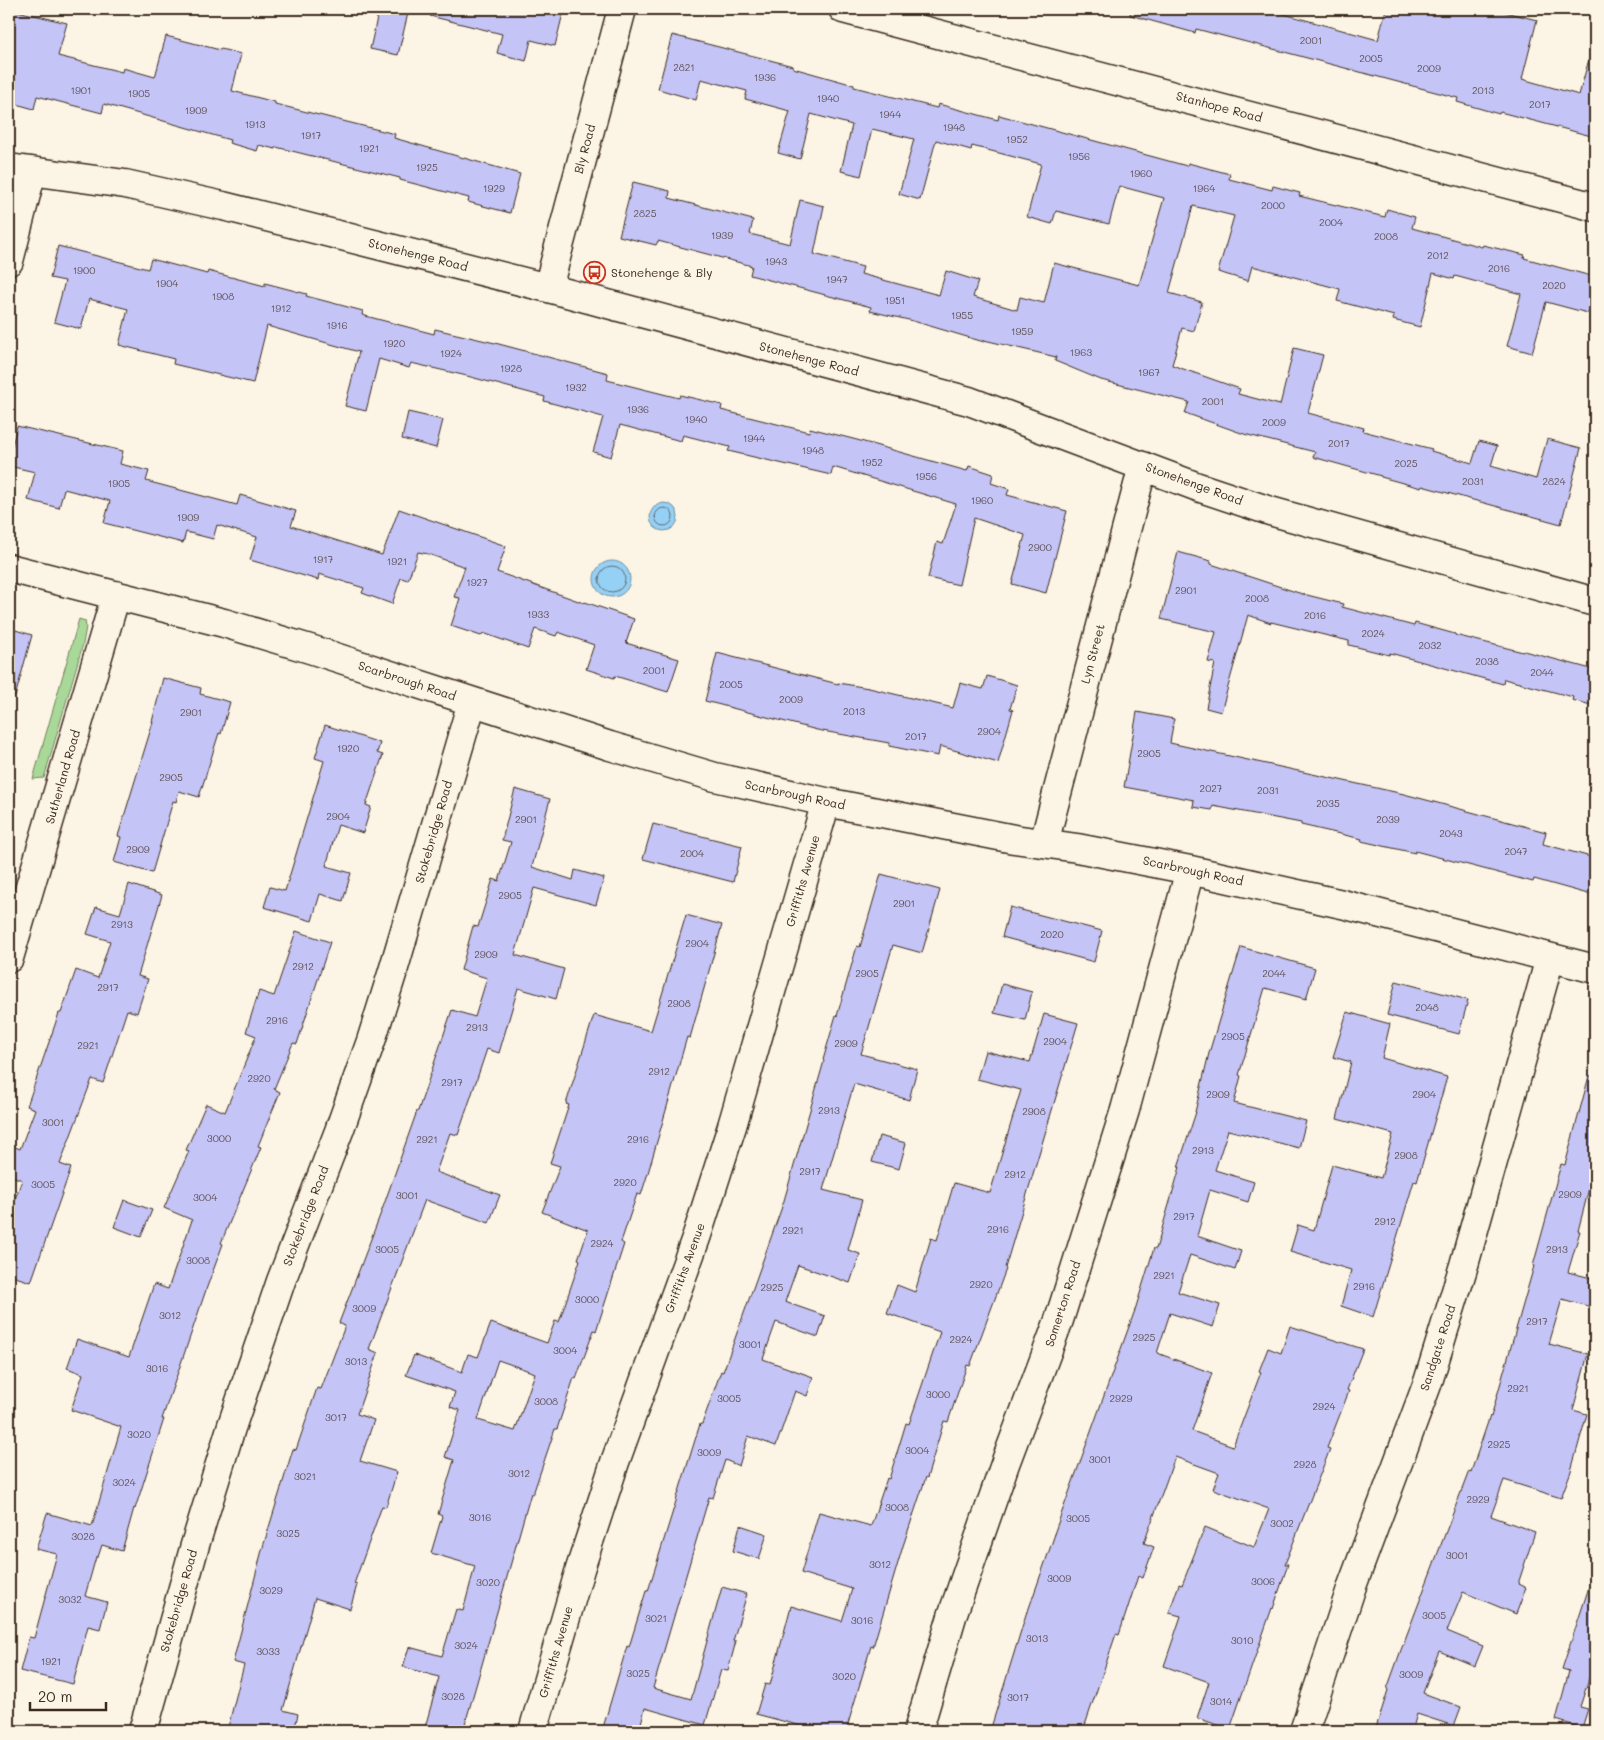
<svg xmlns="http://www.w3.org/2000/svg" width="1604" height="1740" viewBox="0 0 1604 1740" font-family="Mali,sans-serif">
	<rect width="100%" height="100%" fill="#fcf5e5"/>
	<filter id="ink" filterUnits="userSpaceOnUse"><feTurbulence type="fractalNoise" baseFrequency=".02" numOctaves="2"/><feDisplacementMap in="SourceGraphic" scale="10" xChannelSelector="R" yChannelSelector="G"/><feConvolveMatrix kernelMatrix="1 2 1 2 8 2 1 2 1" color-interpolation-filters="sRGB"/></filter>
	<g filter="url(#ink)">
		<path fill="#a9d999" stroke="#72825c" d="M79 619 85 621 86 627 83 644 44 778 33 779Z"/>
		<path fill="#95d0f5" stroke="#718e9f" d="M650 517a14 14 0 1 1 28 0a14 14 0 1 1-28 0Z
			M594 579a18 18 0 1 1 36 0a18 18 0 1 1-36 0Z"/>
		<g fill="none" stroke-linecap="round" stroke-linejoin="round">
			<path stroke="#5f6c74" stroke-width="1" d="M655 517a9 9 0 1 1 18 0a9 9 0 1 1-18 0Z
				M599 579a13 13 0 1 1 26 0a13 13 0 1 1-26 0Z"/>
		</g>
		<path fill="#c4c4f6" stroke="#3b2a1e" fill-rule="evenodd" d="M9 9 67 23 58 56 122 72 123 68 155 77 166 36 220 50 221 49 241 54 232 91 275 102V104L395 134 394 138 520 174 510 213 468 202 469 198 400 180V178L276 147 275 149 259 145 257 151 229 143 230 140 104 104 102 113 37 96 34 109 9 102Z
			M379 9H409L398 55 370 49Z
			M431 9H564L555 46 531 40 526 61 497 53 502 34 430 16Z
			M1131 9H1266L1378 40 1386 9H1493L1537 20 1522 79 1579 95 1589 59 1595 60V137L1500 112 1499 114 1457 102 1458 98 1258 45 1196 29 1195 33 1130 15Z
			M672 35 793 66V68L854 85V87L937 108 938 104 998 120 999 115 1187 166 1188 163 1230 174 1229 179 1272 190 1273 186 1300 193 1299 196 1385 217 1387 209 1415 217 1412 228 1482 247 1483 245 1525 255 1524 258 1595 277V315L1546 302 1532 353 1507 346 1521 294 1455 276 1454 279 1433 273 1420 327 1393 320 1394 316 1337 301 1340 289 1252 266 1248 281 1218 272 1234 216 1193 206 1169 293 1202 302 1194 331 1182 328 1172 365 1240 389 1238 394 1280 405 1294 348 1323 355 1308 413 1364 428 1363 431 1432 449 1431 451 1472 463 1479 441 1497 446 1491 466 1536 479 1547 439 1581 448 1561 524 1422 486 1421 488 1381 477V476L1313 457 1315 452 1244 434 1185 413 1189 402 1101 380 1055 361 1056 357 984 340V342L913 321 870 311 871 307 750 275 752 266 658 241 656 245 619 236 633 182 670 191 669 198 753 220 750 234 790 244 800 200 824 206 814 254 863 267 861 274 939 295 946 271 978 281 973 297 1017 310 1020 297 1044 303 1054 263 1139 285 1164 198 1119 186 1109 224 1056 211 1052 224 1027 217 1041 164 972 146 971 150 936 140 920 200 899 194 914 139 872 129 861 176 841 171 852 125 811 114 800 159 778 153 790 111 745 99 747 91 701 79 696 100 658 89Z
			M58 246 148 269 151 259 207 274 208 271 265 286V283L307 294 306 296 363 311 362 315 434 334 435 329 495 343 608 373 607 380 679 398 680 395 722 405 721 410 809 432 810 428 857 440 967 471 969 466 993 474 991 483 1009 489 1007 495 1067 511 1046 593 1012 584 1025 535 974 518 959 585 928 578 937 542 943 544 956 504 833 467 831 475 728 451 730 447 683 435 681 441 620 425 611 457 593 452 603 417 544 401 545 397 467 376 411 363 409 368 379 359 366 411 345 406 359 352 267 326 253 383 173 364 174 359 119 345 128 309 89 299 81 329 54 322 65 281 50 278Z
			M408 412 443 420 436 448 402 439Z
			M17 426 123 451 120 464 149 471 146 481 237 505 240 495 296 511 291 526 382 555 399 509 506 546 497 572 584 603 585 602 634 619 626 643 679 659 668 692 615 676 614 678 586 669 594 645 558 632 556 636 535 629 528 649 483 633 481 636 451 626 460 598 454 597 465 567 428 554 418 552 408 580 401 578 392 604 362 593 364 588 319 574 318 580 250 560 257 537 217 525 213 539 186 532 183 543 104 523 110 501 64 489 59 508 28 500 35 472 9 466V458Z
			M1178 552 1211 561V564L1299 593 1343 604 1342 607 1414 626 1415 623 1455 634V635L1523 652 1524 651 1595 670V706L1572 700 1573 697 1504 679 1503 684 1390 653 1389 655 1349 645V641L1271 622V623L1248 615 1221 712 1206 708 1215 663 1208 662 1216 632 1161 619Z
			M9 628 32 635 15 697H9Z
			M717 653 838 684V683L869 688 953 708 960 683 983 689 987 676 1017 685 1010 709 1013 710 998 763 940 746 938 756 889 746V743L817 730 705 701Z
			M163 678 201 688 200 694 230 702 221 734 219 733 199 797 179 791 176 802 173 801 152 873 114 862 121 837 118 836 153 722H152Z
			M1137 712 1174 719 1170 743 1404 794 1546 832 1543 844 1595 858V896L1534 879 1533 882 1415 851V853L1361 841 1362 839 1301 825V823L1213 806 1212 810 1193 807 1194 800 1124 787Z
			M325 725 380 743 377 753 383 755 366 805 371 807 363 833 338 825 326 866 351 873 343 901 320 894 312 921 264 907 270 887 285 891 324 761 315 758Z
			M515 789 550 799 532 867 573 880 575 870 604 878 596 905 534 888 515 955 564 969 556 999 518 988 499 1053 487 1049 458 1135 450 1133 436 1172 500 1195 489 1223 425 1200 369 1349 378 1353 357 1414 374 1420 360 1461 397 1472 386 1507 382 1506 354 1584 357 1585 350 1609 315 1598 283 1710 298 1714 294 1731H227L244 1665 233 1662 262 1550 293 1449 296 1450 317 1388 321 1389 345 1326 339 1323 382 1210 417 1111H418L452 1010 475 1017 487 978 461 970 473 926 478 927 493 879 499 881 511 842 502 840Z
			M653 824 742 846 733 882 643 859Z
			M881 874 940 890 922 953 893 945 861 1054 917 1069 909 1100 854 1084 823 1190 862 1200 848 1250 860 1254 850 1283 798 1265 785 1302 825 1316 818 1337 776 1322 763 1359 813 1377 807 1396 795 1391 776 1446 748 1436 739 1466 725 1460 713 1498 709 1497 653 1688 691 1699 722 1587 747 1594 733 1641H736L728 1671 721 1670 705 1725 645 1708 639 1731H602L627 1646 629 1647 646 1591H648L700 1424H702L721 1371 723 1372 783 1204 824 1061 823 1060 836 1015 837 1016 857 946 860 947Z
			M129 884 162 895 138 976 148 979 137 1013 127 1010 103 1083 92 1079 60 1164 71 1168 31 1282 9 1275V1215L22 1180 9 1175V1157L13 1146 20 1149 35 1109 27 1106 59 1013H61L76 970 98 978 110 941 87 934 96 907 120 914Z
			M1010 907 1102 931 1094 962 1002 937Z
			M686 915 722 925 690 1038 687 1037 648 1173 641 1195 637 1194 621 1242 624 1244 596 1331 594 1330 576 1379 574 1378 557 1429H555L533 1494 531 1493 463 1731H424L439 1677 403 1667 409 1647 442 1656 456 1609 463 1611 475 1566 431 1553 442 1516 438 1514 454 1460 445 1457 460 1410 450 1407 455 1392 406 1375 414 1355 462 1372 468 1354 478 1357 491 1323 547 1343 555 1321 559 1322 580 1260 578 1259 588 1230 542 1212 560 1166 550 1163 569 1105 566 1104 594 1015 651 1031ZM498 1360 535 1373 515 1431 478 1420Z
			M296 931 330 942 297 1044 293 1043 274 1089 280 1092 258 1146 261 1147 221 1243 223 1244 207 1287 162 1419H164L135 1509 134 1508 122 1551 102 1545 98 1557H96L85 1596 107 1602 100 1629 88 1626 73 1684 20 1671 29 1637 34 1638 57 1554 36 1549 47 1513 92 1526 121 1427 71 1410 83 1374 67 1368 77 1339 129 1357 154 1284 168 1289 192 1220 164 1208 189 1151 186 1150 206 1104 225 1112 256 1036 246 1032 259 991 274 996Z
			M1241 947 1315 968 1306 999 1265 988 1239 1075 1241 1076 1234 1103 1306 1121 1299 1148 1228 1130 1215 1170 1254 1182 1248 1202 1210 1190 1197 1236 1241 1251 1235 1270 1190 1255 1178 1292 1220 1305 1213 1327 1170 1313 1157 1353 1212 1373 1192 1431 1233 1446 1261 1372 1259 1371 1268 1348 1281 1353 1290 1326 1363 1349 1347 1390 1349 1391 1327 1448 1330 1449 1285 1564H1288L1273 1609 1272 1608 1230 1729 1197 1718 1209 1682 1164 1666 1181 1616 1169 1613 1179 1584 1182 1585 1205 1527 1254 1547 1269 1509 1213 1489 1219 1473 1175 1457 1144 1543 1154 1547 1143 1578 1138 1576 1119 1635 1116 1634 1083 1731H990L1027 1611H1028L1055 1534H1054L1135 1310 1154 1248 1156 1249 1180 1167H1178L1196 1112H1195L1209 1053Z
			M1396 981 1468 1000 1459 1034 1387 1015Z
			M1002 984 1032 992 1025 1020 994 1013Z
			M1347 1012 1390 1024 1382 1058 1447 1077 1417 1182 1414 1181 1373 1317 1341 1306 1351 1270 1290 1252 1298 1225 1314 1230 1332 1165 1381 1178 1393 1134 1337 1119 1351 1062 1333 1057Z
			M1044 1014 1078 1023 1005 1268 1006 1269 970 1366 967 1365 948 1422 944 1421 927 1478 926 1477 903 1546 873 1647 871 1646 846 1731H808L809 1728 756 1714 765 1684 770 1685 791 1606 842 1621 852 1589 801 1573 819 1512 871 1526 887 1478 889 1479 906 1423 909 1424 940 1332 887 1313 897 1285 915 1292 931 1238 937 1240 954 1183 990 1193 1021 1090 977 1079 985 1051 1030 1062Z
			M1589 1076H1595V1165L1578 1231H1580L1568 1272 1595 1279V1308L1562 1299 1549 1344 1588 1354 1573 1410 1587 1414 1571 1471 1561 1498 1504 1480 1491 1516 1535 1532 1518 1584 1526 1588 1516 1614 1463 1592 1447 1631 1483 1646 1475 1666 1439 1651 1423 1693 1461 1707 1454 1726 1417 1714 1412 1731H1375L1388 1690 1387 1689 1401 1650 1469 1471 1471 1472 1490 1416 1491 1417 1534 1266H1533L1561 1164 1565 1165Z
			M879 1136 906 1143 899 1169 872 1162Z
			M124 1200 152 1210 141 1237 114 1227Z
			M740 1525 767 1534 759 1559 733 1551Z
			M1591 1581 1595 1582V1659L1580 1707 1588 1709 1582 1728 1556 1720 1569 1671 1562 1669Z"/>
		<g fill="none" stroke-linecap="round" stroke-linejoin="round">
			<defs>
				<path id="street" d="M843 9 1595 207
					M9 168 125 184 223 206 548 288 969 401 1198 487 1270 511 1595 602
					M9 261 32 171
					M548 288 622 9
					M9 568 224 623 310 649 610 746 715 777 826 802 1014 839 1077 848 1190 870 1342 904 1595 969
					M1044 843 1143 466
					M9 958 116 595
					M143 1731 195 1545 231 1428 281 1281 339 1131 371 1041 393 971 472 702
					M533 1731 580 1569 615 1462 697 1235 732 1126 826 802
					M918 1731 953 1613 1006 1461 1059 1320 1125 1110 1190 870
					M1304 1731 1352 1586 1428 1382 1464 1265 1550 958"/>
			</defs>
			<use href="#street" stroke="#3b2a1e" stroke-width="31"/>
			<use href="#street" stroke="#fcf5e5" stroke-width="28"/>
		</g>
	</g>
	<defs>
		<symbol id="bus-ring" viewBox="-11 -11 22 22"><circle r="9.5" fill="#fcf5e5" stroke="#c8321e" stroke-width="1.5"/><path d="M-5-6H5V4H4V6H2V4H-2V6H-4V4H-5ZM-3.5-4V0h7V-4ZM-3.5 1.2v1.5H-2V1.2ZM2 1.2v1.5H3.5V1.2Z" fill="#c8321e"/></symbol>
	</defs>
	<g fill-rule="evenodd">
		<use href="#bus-ring" x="582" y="260" width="25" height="25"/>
	</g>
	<g text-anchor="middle" stroke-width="4.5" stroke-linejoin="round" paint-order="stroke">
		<g font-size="10" fill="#5d5054">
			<text x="1311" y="44">2001</text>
			<text x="1371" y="62">2005</text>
			<text x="684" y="71">2821</text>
			<text x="1429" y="72">2009</text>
			<text x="765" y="81">1936</text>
			<text x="81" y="94">1901</text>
			<text x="1483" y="94">2013</text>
			<text x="139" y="97">1905</text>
			<text x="828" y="102">1940</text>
			<text x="1540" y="108">2017</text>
			<text x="196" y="114">1909</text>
			<text x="890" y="118">1944</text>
			<text x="255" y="128">1913</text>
			<text x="954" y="131">1948</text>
			<text x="311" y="139">1917</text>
			<text x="1017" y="143">1952</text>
			<text x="369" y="152">1921</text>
			<text x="1079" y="160">1956</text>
			<text x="427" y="171">1925</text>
			<text x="1141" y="177">1960</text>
			<text x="494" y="192">1929</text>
			<text x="1204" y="192">1964</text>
			<text x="1273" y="209">2000</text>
			<text x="645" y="217">2825</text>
			<text x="1331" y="226">2004</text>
			<text x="722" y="239">1939</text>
			<text x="1386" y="240">2008</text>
			<text x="1438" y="259">2012</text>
			<text x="776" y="265">1943</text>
			<text x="1499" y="272">2016</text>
			<text x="84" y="274">1900</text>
			<text x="837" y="283">1947</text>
			<text x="167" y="287">1904</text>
			<text x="1554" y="289">2020</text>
			<text x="223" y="300">1908</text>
			<text x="895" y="304">1951</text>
			<text x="281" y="312">1912</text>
			<text x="962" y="319">1955</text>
			<text x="337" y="329">1916</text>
			<text x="1022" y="335">1959</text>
			<text x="394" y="347">1920</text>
			<text x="1081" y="356">1963</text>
			<text x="451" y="357">1924</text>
			<text x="511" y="372">1928</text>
			<text x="1149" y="376">1967</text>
			<text x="576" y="391">1932</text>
			<text x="1213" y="405">2001</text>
			<text x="638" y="413">1936</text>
			<text x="696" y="423">1940</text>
			<text x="1274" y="426">2009</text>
			<text x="754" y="442">1944</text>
			<text x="1339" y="447">2017</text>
			<text x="813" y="454">1948</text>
			<text x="872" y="466">1952</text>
			<text x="1406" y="467">2025</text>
			<text x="926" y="480">1956</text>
			<text x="1473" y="485">2031</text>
			<text x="1554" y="485">2824</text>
			<text x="119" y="487">1905</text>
			<text x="982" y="504">1960</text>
			<text x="188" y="521">1909</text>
			<text x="1040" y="551">2900</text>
			<text x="323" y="563">1917</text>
			<text x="397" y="565">1921</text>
			<text x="477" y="586">1927</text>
			<text x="1186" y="594">2901</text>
			<text x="1257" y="602">2008</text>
			<text x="538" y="618">1933</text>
			<text x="1315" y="619">2016</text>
			<text x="1373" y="637">2024</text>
			<text x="1430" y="649">2032</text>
			<text x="1487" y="665">2038</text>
			<text x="654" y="674">2001</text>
			<text x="1542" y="676">2044</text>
			<text x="731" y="688">2005</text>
			<text x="791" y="703">2009</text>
			<text x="854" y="715">2013</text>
			<text x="191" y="716">2901</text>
			<text x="989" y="735">2904</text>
			<text x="916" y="740">2017</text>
			<text x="348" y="752">1920</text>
			<text x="1149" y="757">2905</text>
			<text x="171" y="781">2905</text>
			<text x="1211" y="792">2027</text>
			<text x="1268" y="794">2031</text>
			<text x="1328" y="807">2035</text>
			<text x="338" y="820">2904</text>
			<text x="526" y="823">2901</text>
			<text x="1388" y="823">2039</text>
			<text x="1451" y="837">2043</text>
			<text x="138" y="853">2909</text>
			<text x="1516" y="855">2047</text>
			<text x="692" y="857">2004</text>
			<text x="510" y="899">2905</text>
			<text x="904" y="907">2901</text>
			<text x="122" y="928">2913</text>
			<text x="1052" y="938">2020</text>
			<text x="697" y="947">2904</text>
			<text x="486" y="958">2909</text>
			<text x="303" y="970">2912</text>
			<text x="867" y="977">2905</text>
			<text x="1274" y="977">2044</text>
			<text x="108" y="991">2917</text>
			<text x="679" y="1007">2908</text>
			<text x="1427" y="1011">2048</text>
			<text x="277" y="1024">2916</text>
			<text x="477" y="1031">2913</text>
			<text x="1233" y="1040">2905</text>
			<text x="1055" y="1045">2904</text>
			<text x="846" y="1047">2909</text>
			<text x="88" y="1049">2921</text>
			<text x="659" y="1075">2912</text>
			<text x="259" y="1082">2920</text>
			<text x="452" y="1086">2917</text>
			<text x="1218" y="1098">2909</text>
			<text x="1424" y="1098">2904</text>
			<text x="829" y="1114">2913</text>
			<text x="1034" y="1115">2908</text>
			<text x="53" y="1126">3001</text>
			<text x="219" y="1142">3000</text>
			<text x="427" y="1143">2921</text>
			<text x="638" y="1143">2916</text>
			<text x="1203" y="1154">2913</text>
			<text x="1406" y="1159">2908</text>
			<text x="810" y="1175">2917</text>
			<text x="1015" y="1178">2912</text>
			<text x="625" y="1186">2920</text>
			<text x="43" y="1188">3005</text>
			<text x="1570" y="1198">2909</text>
			<text x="407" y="1199">3001</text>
			<text x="205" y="1201">3004</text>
			<text x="1184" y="1220">2917</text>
			<text x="1385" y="1225">2912</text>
			<text x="998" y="1233">2916</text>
			<text x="793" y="1234">2921</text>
			<text x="602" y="1247">2924</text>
			<text x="387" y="1253">3005</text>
			<text x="1557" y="1253">2913</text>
			<text x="198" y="1264">3008</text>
			<text x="1164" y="1279">2921</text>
			<text x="981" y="1288">2920</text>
			<text x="1364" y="1290">2916</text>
			<text x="772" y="1291">2925</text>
			<text x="587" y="1303">3000</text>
			<text x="364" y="1312">3009</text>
			<text x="170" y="1319">3012</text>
			<text x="1537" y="1325">2917</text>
			<text x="1144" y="1341">2925</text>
			<text x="961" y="1343">2924</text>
			<text x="750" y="1348">3001</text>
			<text x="565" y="1354">3004</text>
			<text x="356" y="1365">3013</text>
			<text x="157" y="1372">3016</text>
			<text x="1518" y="1392">2921</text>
			<text x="938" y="1398">3000</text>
			<text x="729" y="1402">3005</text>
			<text x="1121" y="1402">2929</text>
			<text x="546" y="1405">3008</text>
			<text x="1324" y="1410">2924</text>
			<text x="336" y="1421">3017</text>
			<text x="139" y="1438">3020</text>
			<text x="1499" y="1448">2925</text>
			<text x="917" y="1454">3004</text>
			<text x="709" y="1456">3009</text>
			<text x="1100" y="1463">3001</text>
			<text x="1305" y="1468">2928</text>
			<text x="519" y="1477">3012</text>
			<text x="305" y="1480">3021</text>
			<text x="124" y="1486">3024</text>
			<text x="1478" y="1503">2929</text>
			<text x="897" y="1511">3008</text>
			<text x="480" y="1521">3016</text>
			<text x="1078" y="1522">3005</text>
			<text x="1282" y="1527">3002</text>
			<text x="288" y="1537">3025</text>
			<text x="83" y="1540">3028</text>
			<text x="1457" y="1559">3001</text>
			<text x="880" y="1568">3012</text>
			<text x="1059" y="1582">3009</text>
			<text x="1263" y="1585">3006</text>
			<text x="488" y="1586">3020</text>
			<text x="271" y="1594">3029</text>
			<text x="70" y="1603">3032</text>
			<text x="1434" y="1619">3005</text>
			<text x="656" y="1622">3021</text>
			<text x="862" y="1624">3016</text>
			<text x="1037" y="1642">3013</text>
			<text x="1242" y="1644">3010</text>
			<text x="466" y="1649">3024</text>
			<text x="268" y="1655">3033</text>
			<text x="51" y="1665">1921</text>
			<text x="638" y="1677">3025</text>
			<text x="1411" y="1678">3009</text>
			<text x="844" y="1680">3020</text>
			<text x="453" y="1700">3028</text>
			<text x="1018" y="1701">3017</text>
			<text x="1221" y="1705">3014</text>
		</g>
		<g font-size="12" fill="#3b2a1e" stroke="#fcf5e5">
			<text transform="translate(1219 107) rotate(15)" y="4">Stanhope Road</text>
			<text transform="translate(585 149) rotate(-75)" y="4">Bly Road</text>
			<text transform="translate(418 255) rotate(14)" y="4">Stonehenge Road</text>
			<text transform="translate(809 359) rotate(15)" y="4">Stonehenge Road</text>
			<text transform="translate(1194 484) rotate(20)" y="4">Stonehenge Road</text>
			<text transform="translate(1093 654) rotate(-75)" y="4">Lyn Street</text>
			<text transform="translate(407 681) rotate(18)" y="4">Scarbrough Road</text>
			<text transform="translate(63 777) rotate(-74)" y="4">Sutherland Road</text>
			<text transform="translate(795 795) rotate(12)" y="4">Scarbrough Road</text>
			<text transform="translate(434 832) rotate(-74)" y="4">Stokebridge Road</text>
			<text transform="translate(1193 871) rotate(12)" y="4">Scarbrough Road</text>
			<text transform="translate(803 881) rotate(-74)" y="4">Griffiths Avenue</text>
			<text transform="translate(306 1216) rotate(-69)" y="4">Stokebridge Road</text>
			<text transform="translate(685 1268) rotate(-70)" y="4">Griffiths Avenue</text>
			<text transform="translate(1063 1304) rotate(-72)" y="4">Somerton Road</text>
			<text transform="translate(1438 1348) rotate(-72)" y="4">Sandgate Road</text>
			<text transform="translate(179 1601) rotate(-74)" y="4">Stokebridge Road</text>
			<text transform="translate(556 1652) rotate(-74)" y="4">Griffiths Avenue</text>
		</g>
		<g font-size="12" fill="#3b2a1e" stroke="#fcf5e5" text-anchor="start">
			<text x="611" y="277">Stonehenge &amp; Bly</text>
		</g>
	</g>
	<rect width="1604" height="1740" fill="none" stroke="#fcf5e5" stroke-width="30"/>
	<rect x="15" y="15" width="1574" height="1710" fill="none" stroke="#3b2a1e" stroke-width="2" filter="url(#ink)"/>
	<path d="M30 1702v8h76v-8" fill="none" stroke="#3b2a1e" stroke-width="2.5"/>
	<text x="38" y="1702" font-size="15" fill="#3b2a1e" stroke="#fcf5e5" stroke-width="4" paint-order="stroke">20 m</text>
</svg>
